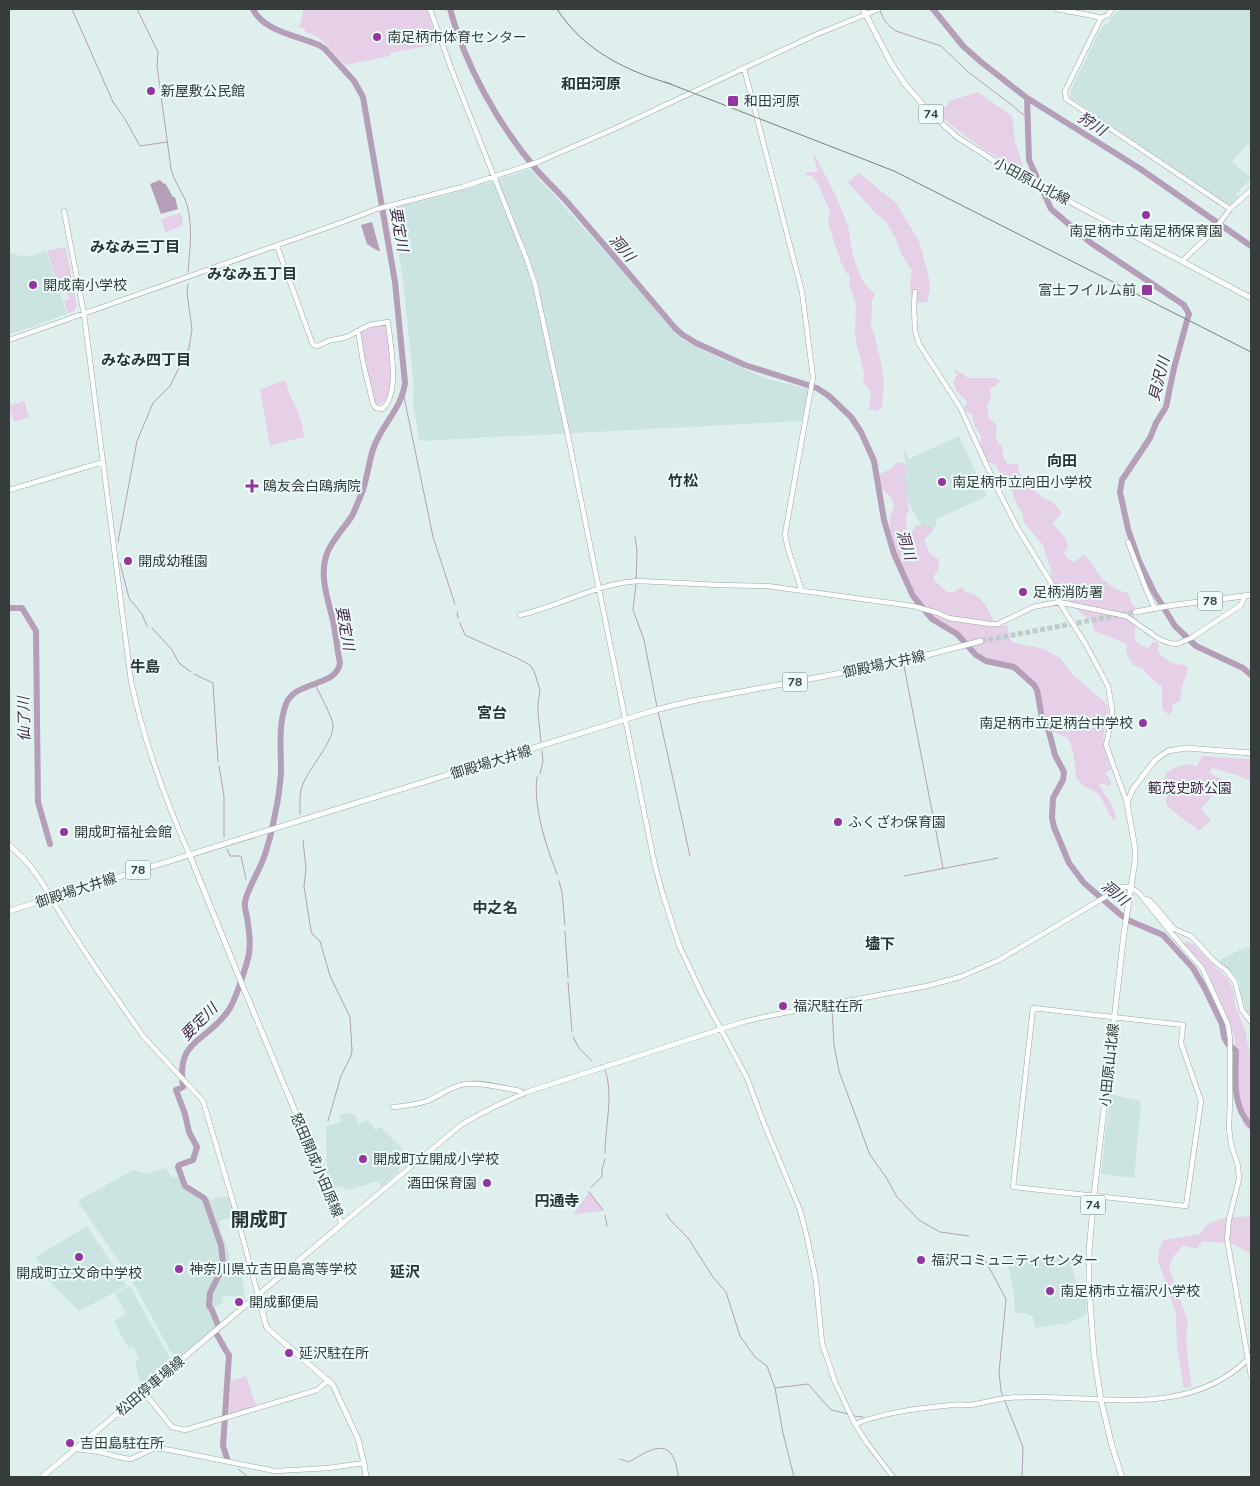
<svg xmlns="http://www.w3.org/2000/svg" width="1260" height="1486" viewBox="0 0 1260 1486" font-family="'Nunito Sans','Noto Sans JP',sans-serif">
	<rect width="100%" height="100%" fill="#dfefee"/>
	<path fill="#cbe4e2" d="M1119 9H1251V148L1247 144 1232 162 1251 178 1236 194 1240 198 1239 199 1237 198 1232 204H1227L1072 99 1070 97 1071 90 1102 26 1108 24 1112 16 1120 11Z
		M530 169 620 268 663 319 681 339 728 362 767 379 809 389 802 421 421 441 419 439 413 402 414 388 403 280 391 208 447 195Z
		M46 251 67 314 9 335V253L27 257Z
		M959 436 987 496 935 520 937 525 928 531 921 525 905 496 901 479 906 464 903 453 906 452 909 459Z
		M1251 946V1018L1244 1008 1245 1006 1244 1002 1242 1001 1239 981 1233 973 1220 964V961L1221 959 1240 950Z
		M1110 1094 1139 1101 1141 1104 1134 1178 1101 1174Z
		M349 1113 351 1115 355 1114 358 1124 368 1120 375 1130 380 1127 402 1148 399 1171 381 1187 378 1181 345 1191 343 1186 333 1189 327 1173 326 1126 341 1122 339 1114Z
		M166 1168 172 1178 181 1175 185 1185 206 1198 209 1197 210 1200 229 1196 236 1219H225L219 1221 221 1234 224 1238 229 1254V1261L239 1276 242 1277 245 1296V1300L229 1295 226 1296 221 1298 223 1303 212 1308 210 1306 209 1307 215 1321 216 1327 179 1358H174L131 1279 79 1203V1200L135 1169 136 1171 146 1174Z
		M87 1226 127 1286 79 1311 49 1281 36 1257Z
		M1069 1256 1078 1288 1086 1289V1315L1065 1325 1062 1324 1036 1328 1033 1317 1026 1313H1015L1014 1292 1006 1258Z
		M130 1286 172 1362 142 1390 135 1363 139 1359 134 1347 129 1348 125 1343 114 1321 126 1313 115 1294Z"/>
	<path fill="#e5d0e7" d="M302 9H427L438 44 390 53V56L345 65 322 40 314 35 305 32V29L299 27 303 13Z
		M978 92 1012 116 1015 141 1024 170C1017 168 1012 165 1006 162 980 148 957 131 935 111L934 109 947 106 949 101Z
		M813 155H815C826 178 840 201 848 226 850 234 850 242 852 249 855 265 862 285 875 294L872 301 871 326 875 337 882 368 884 384 882 407 877 411 869 410 871 392 863 382 864 374 855 336 856 304 849 284 850 280 849 274 846 273 841 263 828 223 830 211 816 180 812 176 806 175V172H818Z
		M859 173 896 203 919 241 929 277 930 290 927 302 916 303 911 297 910 284 912 271 902 255 896 239 887 223 875 213 848 182Z
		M181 213 183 226 165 232 161 219Z
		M64 247 66 249 77 306 74 311 68 313 64 301 69 299 67 292 61 293 47 251Z
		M381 325 386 327 387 329C389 347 399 398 379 405L374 402 364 362 360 334 364 330Z
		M953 368 968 378H997L1000 382 990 389 991 399 987 405 989 418 997 425C997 437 992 436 1002 446L1004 459 1008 464H1018C1018 473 1021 478 1029 480L1034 490 1043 498 1053 502 1061 512 1060 515 1053 523C1060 533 1065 533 1068 547L1064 552 1068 559 1074 562 1083 555C1092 560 1092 565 1098 573 1106 584 1115 590 1128 593L1131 602 1136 608 1133 615 1138 620C1133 634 1131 645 1149 648L1152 642H1157L1159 646 1158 652C1166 660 1172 665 1185 665L1188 669 1183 684 1180 701 1173 704 1172 711 1169 715 1162 709V686L1156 683 1142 668 1133 665 1126 652 1127 645 1120 641 1094 631 1091 619 1082 615 1079 610 1062 603 1051 575V571L1043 545 1024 523 1023 514 1017 505 1009 483 1000 474 996 465 988 462 980 447 981 436 975 426 972 415 964 409 967 402 963 397 957 392 953 382 957 375Z
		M284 380 286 381C288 396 295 403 300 417 302 423 303 430 304 437L270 446 260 390Z
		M24 401 29 417 14 422 9 406Z
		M897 462 903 463 907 468 904 478 908 489 905 493 909 509 906 517 907 536H910L916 525H926L934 529 924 540 930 554 939 559V568L935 574 933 579 947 592H954L962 587 966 592C982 594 991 613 996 627L1007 625C1010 631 1008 637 1012 642L1044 649 1060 658 1072 674 1108 705C1109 717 1106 721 1104 732 1102 746 1108 757 1111 770L1105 773 1111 781 1110 786 1101 783 1099 785C1105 796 1117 808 1115 820L1112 819C1108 812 1104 802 1099 795 1093 788 1082 788 1077 779 1074 774 1076 769 1075 764 1074 755 1072 746 1068 738L1053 732 1045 716 1040 694 1037 686 1033 680 1013 664 991 660 980 654 961 635 931 615 914 593 897 555 890 528V517L894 506 890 496 880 488 879 475 893 467Z
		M1202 756 1251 759V781L1236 775 1212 768 1210 773 1223 780 1214 794 1201 809 1210 819V821L1199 831 1168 807 1166 803 1167 788 1164 777C1170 767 1186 762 1197 766Z
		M1186 941 1195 945 1210 962 1228 979 1234 992 1235 1005 1246 1033 1247 1043 1251 1055 1250 1085 1251 1087V1130L1244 1126 1239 1098 1234 1035 1208 972 1184 944Z
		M589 1193 602 1209 603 1211 573 1214Z
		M1251 1216V1254L1233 1244 1203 1241 1196 1249 1183 1245 1173 1257 1169 1266 1188 1322C1184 1343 1189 1366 1192 1387L1184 1388 1177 1348 1176 1314 1158 1261 1159 1250 1164 1240 1200 1234 1208 1224 1223 1218Z
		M246 1376 256 1405 229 1414 231 1381 233 1380Z"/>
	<path fill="#b59eb7" d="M160 180 164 184 165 183 173 197H175L178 209 161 214 150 184Z
		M372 222 380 251H378L367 244 361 225Z"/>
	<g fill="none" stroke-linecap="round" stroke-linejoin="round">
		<path stroke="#b59eb7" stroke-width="1" d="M72 9 113 102 125 119 140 146 167 142
			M137 9 158 52 157 66 171 169C174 182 183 192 187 205 193 227 190 249 188 272
			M880 10C883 20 887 25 896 31L941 46 967 71 1013 106 1021 113 1027 116
			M403 392 433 537 455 604
			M635 537 637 551 636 584 633 610 644 640 657 707
			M118 542 137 441 153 403 170 386 189 348 192 329 187 293 188 284
			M120 563 129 598 142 614 147 626
			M457 612 458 618
			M460 623 465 635 469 637 517 658 530 665 534 671 540 690 538 703V713L541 742
			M152 628 172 650 179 663 191 672
			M904 666 943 868
			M194 674 213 683 218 761
			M658 711 690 856
			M219 766 224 796V837
			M540 774 543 761 542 751
			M537 777C533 808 546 845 557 874
			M300 814C300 804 299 793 303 784 309 768 333 743 333 726 333 717 319 694 315 684
			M303 840 306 869 304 886 311 931 313 935 320 941 330 976 350 1017 352 1050 351 1056 341 1076 328 1121
			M227 849 230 856H241L246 879
			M904 876 998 858
			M559 881 562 892 565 925
			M249 885 250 889
			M565 931 568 977
			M568 982 572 1031
			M832 1007 834 1045 839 1071 870 1155 886 1177 897 1197 919 1220 940 1232 969 1236
			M573 1037 579 1048 592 1061
			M601 1065H602
			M605 1153C605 1127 614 1094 605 1070
			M591 1187 602 1177V1170L605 1159
			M589 1192 603 1210
			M666 1214 671 1221 688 1238 713 1277 726 1292 740 1336 755 1357 767 1366 775 1388 808 1384 831 1410 848 1414
			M605 1215 607 1226
			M985 1260 1006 1299 999 1372 1001 1391 1023 1447 1022 1477
			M775 1388 783 1433 794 1477
			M854 1416 863 1417
			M620 1459 629 1462C640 1456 662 1439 672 1455 676 1461 677 1469 678 1475L680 1477
			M238 1469 248 1477"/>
		<path stroke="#b59eb7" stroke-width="6" d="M450 9C465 65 498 124 535 168 547 182 562 195 574 210 608 249 641 288 675 328L683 335 696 343 745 365 817 388 829 396 851 417 861 432 874 461 884 520 894 554 913 596 932 619 957 634 976 655 986 661 1014 667 1034 685 1037 690 1042 718 1049 732 1055 755 1064 772 1063 780 1053 798 1052 818 1054 827 1069 863 1084 883 1121 915 1130 921 1163 935 1193 968 1204 987 1222 1024 1224 1037 1227 1043 1236 1051C1236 1077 1231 1105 1251 1126
			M933 9 963 46 981 62 1027 98 1139 168 1251 246
			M1027 98 1029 160 1051 209 1091 243 1184 305 1189 314 1188 317 1174 368 1166 407 1156 423 1150 438 1122 480 1120 492 1128 529 1139 561 1154 592 1175 626 1196 646 1243 668 1251 675
			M9 608H22L36 631 38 802 50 844
			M218 1325 212 1310 209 1306 210 1293 223 1267V1263L221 1245 206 1202 204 1198 185 1186 178 1167 179 1165 193 1160 197 1147 189 1132 185 1114 176 1090 183 1087C176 1038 206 1043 228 1011 236 1000 243 975 247 962 252 947 249 932 247 917 246 912 244 907 245 902 246 893 259 870 263 860 269 844 273 826 276 809 279 797 280 784 281 772 281 749 278 726 286 704 295 680 336 688 340 663 337 649 336 635 333 621 328 599 318 574 328 551 334 538 344 528 352 516 355 510 358 502 361 495 368 479 368 461 375 444 384 423 402 407 405 383L395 282 363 97 354 81 325 49 319 45C298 36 263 31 253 9
			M217 1335C222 1342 224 1349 229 1355L223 1446 227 1458"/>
		<path stroke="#bdcbca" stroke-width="5" stroke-dasharray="5 2.5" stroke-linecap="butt" d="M981 641 1135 612"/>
		<defs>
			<path id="minor" d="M430 9 451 68 527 260 535 284 568 436 655 866 663 895 679 945 701 992 747 1078 763 1121 800 1210 807 1237 816 1281 822 1343 835 1382 855 1424 867 1443 893 1477
				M1056 9 1094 16 1101 18
				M1112 9 1108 15 1101 18 1065 91 1066 99 1230 209
				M744 68 802 292 813 377 785 534 788 549 802 591
				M64 211 84 314 131 681C144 742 165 799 190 856
				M277 246 313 345 318 346 328 341 347 337 369 325 388 322C390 343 401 395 382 409L376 408 373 404 363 362 358 331
				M1182 261 1213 232 1230 209 1251 190
				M915 292 914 305 915 331 919 344 960 407 997 488 1017 527 1050 581 1056 592 1059 602 1085 643 1108 686 1112 709V718L1106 745 1127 803
				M9 340 343 222 377 209 462 187 538 162 614 129 815 35 879 9
				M9 490 103 462
				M1128 542 1146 589 1155 609
				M520 615C560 606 597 583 639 581L719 585 767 586 913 606 938 613 949 618 990 624H998L1033 607 1059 602 1126 616 1159 639 1169 643 1177 644 1191 638 1241 605 1245 596
				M51 898 70 929 99 973 143 1036 203 1101 234 1205 258 1295
				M1144 899 1149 900 1154 905 1174 929 1191 936 1214 961 1227 971 1235 982 1242 1010 1251 1022
				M1033 1008 1183 1025 1181 1043 1201 1101 1186 1206 1013 1187Z
				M393 1107C404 1106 416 1105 427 1101 440 1096 452 1085 466 1084 483 1082 503 1088 520 1091L523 1094
				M342 1224 461 1125C482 1112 504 1102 527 1092L743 1022 768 1016 927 986 960 977 999 960 1122 887H1130L1139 893 1173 935 1202 968 1228 1025 1230 1039V1099L1229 1128 1231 1144 1238 1166 1239 1179 1229 1220 1227 1239 1251 1376
				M144 1392 172 1427 185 1430 317 1390 329 1380
				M855 1424C886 1412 919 1408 952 1405 958 1404 964 1405 971 1405 981 1403 990 1401 1000 1399 1011 1397 1023 1397 1035 1397 1109 1397 1193 1417 1251 1356
				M77 1449 100 1452 123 1458 131 1459 155 1448 170 1450 275 1471 329 1468 364 1463"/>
			<path id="major" d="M863 9 891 63 905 84 930 113 957 137 999 164 1251 298
				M1135 612 1168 606 1251 595
				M9 845C29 862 38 875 51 898
				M9 911 659 709 692 701 900 662 981 641
				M258 1295 265 1322 267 1328 333 1385 358 1439 364 1463 366 1477
				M42 1477 342 1224 239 977 190 856
				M1122 1477 1112 1446 1101 1400 1094 1355 1089 1288V1251L1094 1195 1124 933 1135 861V848L1127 803 1133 789 1155 760 1168 751 1186 748 1251 753"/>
		</defs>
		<use href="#minor" stroke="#98a7a6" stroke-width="5.5"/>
		<use href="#major" stroke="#98a7a6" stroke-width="6"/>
		<use href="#minor" stroke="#fff" stroke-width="4.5"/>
		<use href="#major" stroke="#fff" stroke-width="5"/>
		<path stroke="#788382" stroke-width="1" d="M557 9C583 50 626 71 671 84
			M665 82 894 171 1251 352"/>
	</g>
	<g fill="#94369f" stroke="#edfdfb" stroke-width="2">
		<circle cx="377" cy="37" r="5"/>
		<circle cx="151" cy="91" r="5"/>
		<rect x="727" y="95" width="12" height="12" rx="2.5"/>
		<circle cx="1146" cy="215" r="5"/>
		<circle cx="33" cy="285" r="5"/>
		<rect x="1141" y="284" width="12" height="12" rx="2.5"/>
		<circle cx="942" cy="482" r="5"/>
		<path d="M249.5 478.5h5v5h5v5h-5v5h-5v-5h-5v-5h5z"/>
		<circle cx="128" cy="561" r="5"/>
		<circle cx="1023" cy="592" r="5"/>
		<circle cx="1143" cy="723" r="5"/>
		<circle cx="838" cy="822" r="5"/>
		<circle cx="64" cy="832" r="5"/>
		<circle cx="783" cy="1006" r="5"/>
		<circle cx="363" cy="1159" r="5"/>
		<circle cx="487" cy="1183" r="5"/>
		<circle cx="79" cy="1257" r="5"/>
		<circle cx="921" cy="1260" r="5"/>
		<circle cx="179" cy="1269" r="5"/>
		<circle cx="1050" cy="1291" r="5"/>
		<circle cx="239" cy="1302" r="5"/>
		<circle cx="289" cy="1353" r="5"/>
		<circle cx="70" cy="1443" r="5"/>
	</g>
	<g text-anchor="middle" stroke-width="4" stroke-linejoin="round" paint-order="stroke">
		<g fill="#edfdfb" stroke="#6c7675" stroke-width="1">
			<rect x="918.5" y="104.5" width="25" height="19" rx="4"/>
			<rect x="1197.5" y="591.5" width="25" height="19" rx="4"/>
			<rect x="782.5" y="672.5" width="25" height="19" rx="4"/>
			<rect x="125.5" y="860.5" width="25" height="19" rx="4"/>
			<rect x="1080.5" y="1195.5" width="25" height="19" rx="4"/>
		</g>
		<g font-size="12" font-weight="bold" fill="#353c3b">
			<text x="931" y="118">74</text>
			<text x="1210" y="605">78</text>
			<text x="795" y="686">78</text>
			<text x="138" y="874">78</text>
			<text x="1093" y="1209">74</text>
		</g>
		<g font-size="14" fill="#353c3b" stroke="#edfdfb" text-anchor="start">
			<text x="387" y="42">南足柄市体育センター</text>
			<text x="161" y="96">新屋敷公民館</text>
			<text x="744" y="106">和田河原</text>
			<text x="1146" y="236" text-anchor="middle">南足柄市立南足柄保育園</text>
			<text x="43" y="290">開成南小学校</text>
			<text x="1136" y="295" text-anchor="end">富士フイルム前</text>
			<text x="952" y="487">南足柄市立向田小学校</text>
			<text x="263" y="491">鴎友会白鴎病院</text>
			<text x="138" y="566">開成幼稚園</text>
			<text x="1033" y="597">足柄消防署</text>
			<text x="1133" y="728" text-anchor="end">南足柄市立足柄台中学校</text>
			<text x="848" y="827">ふくざわ保育園</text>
			<text x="74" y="837">開成町福祉会館</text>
			<text x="793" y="1011">福沢駐在所</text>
			<text x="373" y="1164">開成町立開成小学校</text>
			<text x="477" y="1188" text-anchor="end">酒田保育園</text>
			<text x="931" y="1265">福沢コミュニティセンター</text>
			<text x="189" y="1274">神奈川県立吉田島高等学校</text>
			<text x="79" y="1278" text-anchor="middle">開成町立文命中学校</text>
			<text x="1060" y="1296">南足柄市立福沢小学校</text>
			<text x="249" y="1307">開成郵便局</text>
			<text x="299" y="1358">延沢駐在所</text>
			<text x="80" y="1448">吉田島駐在所</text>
		</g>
		<g font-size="14" fill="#353c3b" stroke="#edfdfb">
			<text transform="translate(1032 181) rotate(28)" y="5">小田原山北線</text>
			<text transform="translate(884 664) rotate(-12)" y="5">御殿場大井線</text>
			<text transform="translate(491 762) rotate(-17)" y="5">御殿場大井線</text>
			<text transform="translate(76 890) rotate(-18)" y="5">御殿場大井線</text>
			<text transform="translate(1109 1065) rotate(-84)" y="5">小田原山北線</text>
			<text transform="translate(317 1165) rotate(67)" y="5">怒田開成小田原線</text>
			<text transform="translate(150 1386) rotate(-40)" y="5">松田停車場線</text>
		</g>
		<g font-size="14" fill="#442447" stroke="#edfdfb">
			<text x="1190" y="793">範茂史跡公園</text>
		</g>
		<g font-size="15" font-weight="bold" fill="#293635" stroke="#edfdfb">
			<text x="591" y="89">和田河原</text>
			<text x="135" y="252">みなみ三丁目</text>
			<text x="252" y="279">みなみ五丁目</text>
			<text x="146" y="365">みなみ四丁目</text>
			<text x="1062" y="466">向田</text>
			<text x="683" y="486">竹松</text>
			<text x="145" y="672">牛島</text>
			<text x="492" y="718">宮台</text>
			<text x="495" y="913">中之名</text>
			<text x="880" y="949">壗下</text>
			<text x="557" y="1206">円通寺</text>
			<text x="405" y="1277">延沢</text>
		</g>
		<g font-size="15" font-style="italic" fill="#4b2a4e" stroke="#edfdfb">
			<text transform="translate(1092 124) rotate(32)" y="5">狩川</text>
			<text transform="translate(399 229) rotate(80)" y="5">要定川</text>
			<text transform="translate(622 248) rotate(49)" y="5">洞川</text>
			<text transform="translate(1159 379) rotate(-76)" y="5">貝沢川</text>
			<text transform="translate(906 545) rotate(73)" y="5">洞川</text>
			<text transform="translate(345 628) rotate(80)" y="5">要定川</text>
			<text transform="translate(24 719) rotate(-91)" y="5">仙了川</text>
			<text transform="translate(1115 893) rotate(40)" y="5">洞川</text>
			<text transform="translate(199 1022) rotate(-45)" y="5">要定川</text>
		</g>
		<g font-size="19" font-weight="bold" fill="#293635" stroke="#edfdfb">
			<text x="259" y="1226">開成町</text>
		</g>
	</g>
	<rect width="1260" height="1486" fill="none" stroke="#353c3b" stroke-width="20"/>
</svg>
